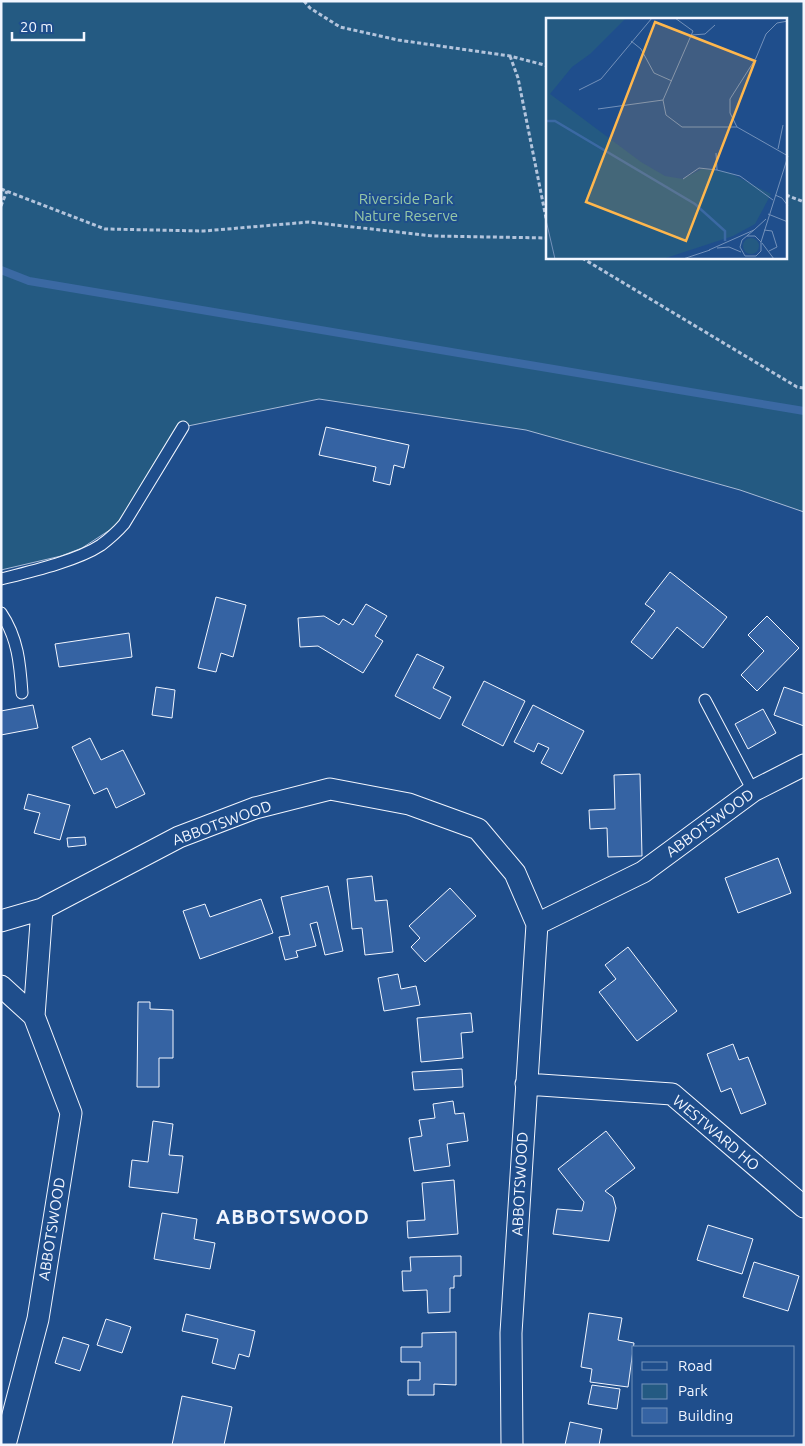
<svg xmlns="http://www.w3.org/2000/svg" width="805" height="1446" viewBox="0 0 805 1446" font-family="Ubuntu,sans-serif">
	<rect width="100%" height="100%" fill="#1f4e8c"/>
	<path fill="#245a82" stroke="#a8bbd7" fill-rule="evenodd" d="M1 1H804V512L740 490 526 430 319 399 183 427 139 511 82 548 61 556 1 570ZM548 19H786V258H548Z"/>
	<g fill="none" stroke-linecap="round" stroke-linejoin="round">
		<path stroke="#3b69a3" stroke-width="8" d="M1 270 29 281 804 411"/>
	</g>
	<path fill="#3563a3" stroke="#f2f6ff" d="M326 427 409 445 404 468 394 465 390 485 373 481 376 467 319 455Z
		M670 572 727 617 703 648 677 627 652 659 631 642 655 611 645 604Z
		M216 597 246 605 233 657 221 653 216 672 198 668Z
		M366 604 387 616 375 636 383 641 363 673 318 646 300 647 298 618 324 616 339 625 343 619 353 625Z
		M767 616 799 648 757 691 741 675 764 651 748 635Z
		M129 633 132 657 59 667 55 644Z
		M417 654 444 667 433 688 451 697 440 719 395 696Z
		M484 681 525 701 503 746 462 725Z
		M156 687 175 690 172 718 152 715Z
		M784 687 804 694V726L774 715Z
		M33 705 38 728 1 735V711Z
		M533 705 584 731 562 774 541 763 549 748 538 743 534 752 514 742Z
		M763 709 776 733 748 749 735 724Z
		M90 738 101 760 123 750 145 794 116 808 107 788 94 794 72 747Z
		M640 774 642 856 608 857 607 828 590 829 589 810 615 809 614 775Z
		M28 794 70 805 60 840 34 833 40 813 24 809Z
		M85 837 86 845 68 847 67 838Z
		M778 858 791 893 738 913 725 878Z
		M372 876 375 901 387 900 393 952 365 955 362 928 352 929 347 879Z
		M328 886 343 951 325 955 317 922 310 924 316 946 296 951 298 957 285 960 279 937 290 935 281 897Z
		M450 888 476 916 425 962 411 947 420 938 409 926Z
		M261 899 273 933 200 959 183 911 205 904 210 917Z
		M628 947 677 1011 637 1041 599 992 616 979 605 965Z
		M398 974 401 989 416 986 420 1005 384 1011 378 978Z
		M138 1002H150V1009L173 1010V1058H159V1087H137Z
		M471 1013 473 1032 461 1033 463 1058 421 1062 417 1018Z
		M733 1044 739 1060 748 1057 766 1104 741 1114 731 1088 721 1092 707 1054Z
		M462 1069 463 1087 414 1090 412 1072Z
		M453 1101 455 1114 464 1113 468 1141 447 1144 450 1166 414 1171 409 1138 422 1136 419 1120 435 1118 433 1104Z
		M153 1121 173 1124 169 1155 183 1156 178 1193 129 1187 132 1160 148 1162Z
		M606 1131 635 1168 605 1191 613 1197 616 1208 609 1241 553 1234 557 1209 582 1211 584 1202 558 1169Z
		M454 1180 458 1234 408 1238 407 1221 425 1220 422 1183Z
		M162 1213 197 1219 194 1239 215 1243 210 1269 154 1259Z
		M708 1225 753 1239 742 1274 697 1260Z
		M461 1256V1276H454V1288H450V1312L428 1313 427 1290 403 1291 402 1271H411L410 1257Z
		M754 1262 799 1276 788 1311 743 1297Z
		M589 1313 622 1318 618 1340 634 1343 628 1387 590 1382 592 1369 581 1367Z
		M186 1314 255 1331 249 1357 239 1354 235 1369 212 1363 218 1339 182 1331Z
		M106 1319 131 1327 122 1353 97 1345Z
		M456 1332V1385L434 1384V1395H408V1380H420V1362H401V1347H422V1333Z
		M63 1337 89 1345 80 1371 55 1363Z
		M592 1385 620 1389 617 1409 588 1404Z
		M182 1396 232 1407 224 1445H172Z
		M570 1422 602 1429 599 1445H565Z"/>
	<g fill="none" stroke-linecap="round" stroke-linejoin="round">
		<defs>
			<path id="lane" d="M1 579C29 572 77 561 101 545 109 539 117 532 124 524L183 427
				M1 613C18 638 20 664 22 693
				M705 700 753 791"/>
			<path id="street" d="M1 921 42 909 179 837 255 808 330 789 409 804 478 829 515 873 537 924 511 1333 512 1445
				M537 924 643 872 753 791 804 765
				M1 986 34 1016 71 1113 38 1319 5 1445
				M34 1016 42 909
				M526 1084 672 1094 804 1207"/>
		</defs>
		<use href="#lane" stroke="#f2f6ff" stroke-width="13"/>
		<use href="#street" stroke="#f2f6ff" stroke-width="23"/>
		<path stroke="#b3c4dc" stroke-width="3" stroke-dasharray="4 2.5" stroke-linecap="butt" d="M304 1 310 8 340 27 398 40 510 56 548 66
			M510 56 518 78 548 228
			M1 189 105 229 204 231 309 222 433 236 548 238
			M786 195 804 202
			M1 206 7 191
			M582 258 797 387 804 388"/>
		<use href="#lane" stroke="#1f4e8c" stroke-width="11"/>
		<use href="#street" stroke="#1f4e8c" stroke-width="21"/>
	</g>
	<g text-anchor="middle" stroke-width="4" stroke-linejoin="round" paint-order="stroke">
		<g font-size="15" fill="#97c8a6" stroke="#1f4e8c">
			<text x="406" y="204">Riverside Park<tspan x="406" dy="17">Nature Reserve</tspan></text>
		</g>
		<g font-size="15" fill="#f2f6ff" stroke="#1f4e8c">
			<text transform="translate(222 823) rotate(-20)" y="5">ABBOTSWOOD</text>
			<text transform="translate(710 823) rotate(-36)" y="5">ABBOTSWOOD</text>
			<text transform="translate(716 1133) rotate(40)" y="5">WESTWARD HO</text>
			<text transform="translate(520 1184) rotate(-87)" y="5">ABBOTSWOOD</text>
			<text transform="translate(52 1229) rotate(-81)" y="5">ABBOTSWOOD</text>
		</g>
		<g font-size="20" font-weight="bold" letter-spacing="1" fill="#f2f6ff" stroke="#1f4e8c">
			<text x="293" y="1224">ABBOTSWOOD</text>
		</g>
	</g>
	<g transform="translate(546 18)">
		<rect width="241" height="241" fill="#1f4e8c"/>
		<path d="M0 0H80L44 36 26 49 4 76 95 144 119 158 137 161 156 151 182 154 225 176 209 206 187 218 117 241H0ZM197 228a8 8 0 1 1 16 0a8 8 0 1 1-16 0Z" fill="#245a82"/>
		<path fill="none" stroke="#3b69a3" stroke-width="2.5" d="M0 103H9L149 186 179 213V223"/>
		<path fill="none" stroke="#7391ba" stroke-width="1" d="M129 0 147 13 117 82 120 97 136 109H191M242 3 231 5 220 16 210 40 184 81V95L191 109 242 138M146 17 159 16 169 7M85 23 95 31 108 55 126 63M33 72 55 61 106 0M52 91 117 82M232 131 237 107M170 135 171 152 194 158 227 182M137 161 153 150 171 152M229 177 236 180 242 188M222 196 242 204M0 202 9 241M218 212 226 213 231 229 223 233M201 218H209L215 224V233L210 238H199L194 229 196 222 208 212M215 224 242 138M216 225 228 241M171 230 183 229 195 234M163 232 208 212 220 201M137 241 164 232"/>
		<path fill="#ffb74d" fill-opacity="0.15" stroke="#ffb74d" stroke-width="2.5" d="M109 4 209 43 140 223 40 184Z"/>
		<rect width="241" height="241" fill="none" stroke="#f2f6ff" stroke-width="2.5"/>
	</g>
	<rect width="805" height="1446" fill="none" stroke="#f2f6ff" stroke-width="5"/>
	<rect x="632" y="1346" width="162" height="90" fill="#1f4e8c" stroke="#7391ba"/>
	<rect x="642" y="1362" width="25" height="8" fill="#1f4e8c" stroke="#7391ba"/>
	<text x="678" y="1371" font-size="15" fill="#f2f6ff">Road</text>
	<rect x="642" y="1384" width="25" height="15" fill="#245a82" stroke="#7391ba"/>
	<text x="678" y="1396" font-size="15" fill="#f2f6ff">Park</text>
	<rect x="642" y="1408" width="25" height="15" fill="#3563a3" stroke="#7391ba"/>
	<text x="678" y="1421" font-size="15" fill="#f2f6ff">Building</text>
	<path d="M12 32v8h72v-8" fill="none" stroke="#f2f6ff" stroke-width="2.5"/>
	<text x="20" y="32" font-size="15" fill="#f2f6ff" stroke="#1f4e8c" stroke-width="4" paint-order="stroke">20 m</text>
</svg>
